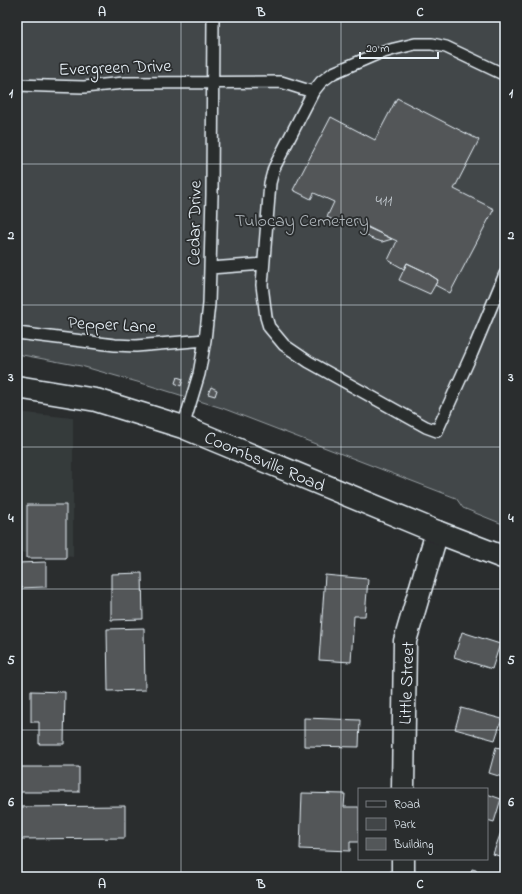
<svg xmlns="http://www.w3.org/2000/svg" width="522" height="894" viewBox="0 0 522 894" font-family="'Indie Flower',sans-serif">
	<rect width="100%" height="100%" fill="#2a2d2e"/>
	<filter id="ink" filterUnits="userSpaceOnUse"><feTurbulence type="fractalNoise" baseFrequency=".025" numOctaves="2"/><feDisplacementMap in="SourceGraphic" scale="8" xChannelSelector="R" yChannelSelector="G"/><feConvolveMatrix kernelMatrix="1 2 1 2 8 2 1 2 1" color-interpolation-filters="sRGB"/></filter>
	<g filter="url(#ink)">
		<path fill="#363a3b" d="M17 412 73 418V557L17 552Z"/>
		<path fill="#424648" stroke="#959ca0" d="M17 17H505V525L463 508 456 498 222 408 148 385 81 366 17 354Z"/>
		<path fill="#535759" stroke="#e8f1f8" d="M397 98 479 140 454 189 494 209 450 293 435 285 438 280 424 271 407 263 404 269 388 260 397 241 355 222 353 225 345 221 343 225 327 217 334 202 314 193 311 199 293 190 331 117 375 140Z
			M364 225 392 239 382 242 370 238 367 235 364 231Z
			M407 263 424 271 438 280 430 294 399 280Z
			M177 377 183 379 181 386 175 383Z
			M211 387 217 390 215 396 208 394Z
			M27 505H66V558H27Z
			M46 562V587L18 588 17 563Z
			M142 573 143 619 111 620V574Z
			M325 575 368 579 365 616H354L351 662 319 660Z
			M144 628 145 690 108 691 107 629Z
			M462 632 500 644 492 669 454 657Z
			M31 691 65 692 64 744H39V722H31Z
			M461 708 502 719 495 740 455 729Z
			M304 718 360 720 359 747 304 746Z
			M496 747 505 749V778L489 773Z
			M17 767H79V792H17Z
			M302 793 345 794 344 807H359V842H350V851L300 849Z
			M487 794 501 799 494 822 487 820Z
			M125 806V838L18 839 17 807Z
			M505 831V858L493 854 501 832 504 833Z
			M472 869 501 877H469Z"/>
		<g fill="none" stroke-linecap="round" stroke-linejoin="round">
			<defs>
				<path id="service" d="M505 75 446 47 432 44H415L394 49 377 54 333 73 321 82 313 92 274 168 270 183 262 285 266 317 269 327 284 345 309 362 426 427 437 431 472 353 505 274
					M17 85 47 86 84 87 124 83 281 82 313 92
					M210 268 263 264
					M17 333 115 345 136 346 205 340
					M183 427 199 374 205 340 209 304 212 195 213 17"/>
				<path id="minor" d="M403 789 405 641 437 532
					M403 875V859"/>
				<path id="tertiary" d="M17 387 96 400 183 427 437 532 505 558"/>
			</defs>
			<use href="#service" stroke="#e8f1f8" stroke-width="14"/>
			<use href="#minor" stroke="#e8f1f8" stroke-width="25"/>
			<use href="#tertiary" stroke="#e8f1f8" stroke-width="25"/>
			<use href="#service" stroke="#2a2d2e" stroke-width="11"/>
			<use href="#minor" stroke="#2a2d2e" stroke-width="22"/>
			<use href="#tertiary" stroke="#2a2d2e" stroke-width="22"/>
		</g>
	</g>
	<path fill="none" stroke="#e8f1f8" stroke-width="1" stroke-opacity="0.55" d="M181 17V877M341 17V877M17 164H505M17 305H505M17 447H505M17 589H505M17 730H505"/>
	<g text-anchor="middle" stroke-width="3.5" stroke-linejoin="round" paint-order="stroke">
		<g font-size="16" fill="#c3cad0">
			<text x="384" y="205">411</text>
		</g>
		<g font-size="18" fill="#e8f1f8" stroke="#2a2d2e">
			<text transform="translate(115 67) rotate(-2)" y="6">Evergreen Drive</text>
			<text transform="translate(194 223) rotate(-89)" y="6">Cedar Drive</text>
			<text transform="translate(112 324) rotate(3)" y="6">Pepper Lane</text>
			<text transform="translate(265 461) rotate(23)" y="6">Coombsville Road</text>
			<text transform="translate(406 683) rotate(-88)" y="6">Little Street</text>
		</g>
		<g font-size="18" fill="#aeb5ba" stroke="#2a2d2e">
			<text x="302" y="226">Tulocay Cemetery</text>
		</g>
	</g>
	<rect width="522" height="894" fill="none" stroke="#2a2d2e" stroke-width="44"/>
	<rect x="358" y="788" width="130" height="72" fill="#2a2d2e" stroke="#767b7f"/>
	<rect x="366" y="801" width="20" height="6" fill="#2a2d2e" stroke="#767b7f"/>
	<text x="394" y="808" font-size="12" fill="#e8f1f8">Road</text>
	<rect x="366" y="818" width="20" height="12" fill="#424648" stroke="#767b7f"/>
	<text x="394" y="828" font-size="12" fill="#e8f1f8">Park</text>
	<rect x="366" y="838" width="20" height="12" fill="#535759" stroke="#767b7f"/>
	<text x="394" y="848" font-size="12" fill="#e8f1f8">Building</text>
	<path d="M360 52v6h78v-6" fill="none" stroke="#e8f1f8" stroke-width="2"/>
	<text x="366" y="52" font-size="12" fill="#e8f1f8" stroke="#2a2d2e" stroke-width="3" paint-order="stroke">20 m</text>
	<rect x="22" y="22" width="478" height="850" fill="none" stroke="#e8f1f8" stroke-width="1.5"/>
	<g font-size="13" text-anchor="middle" font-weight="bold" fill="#e8f1f8">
		<text x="102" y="16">A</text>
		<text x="261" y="16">B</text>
		<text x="420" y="16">C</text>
		<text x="11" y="97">1</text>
		<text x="511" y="97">1</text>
		<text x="11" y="239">2</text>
		<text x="511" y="239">2</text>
		<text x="11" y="381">3</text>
		<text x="511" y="381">3</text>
		<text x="11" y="522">4</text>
		<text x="511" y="522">4</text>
		<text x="11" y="664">5</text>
		<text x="511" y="664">5</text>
		<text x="11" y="806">6</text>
		<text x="511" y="806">6</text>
		<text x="102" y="888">A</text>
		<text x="261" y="888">B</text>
		<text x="420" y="888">C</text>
	</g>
</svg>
